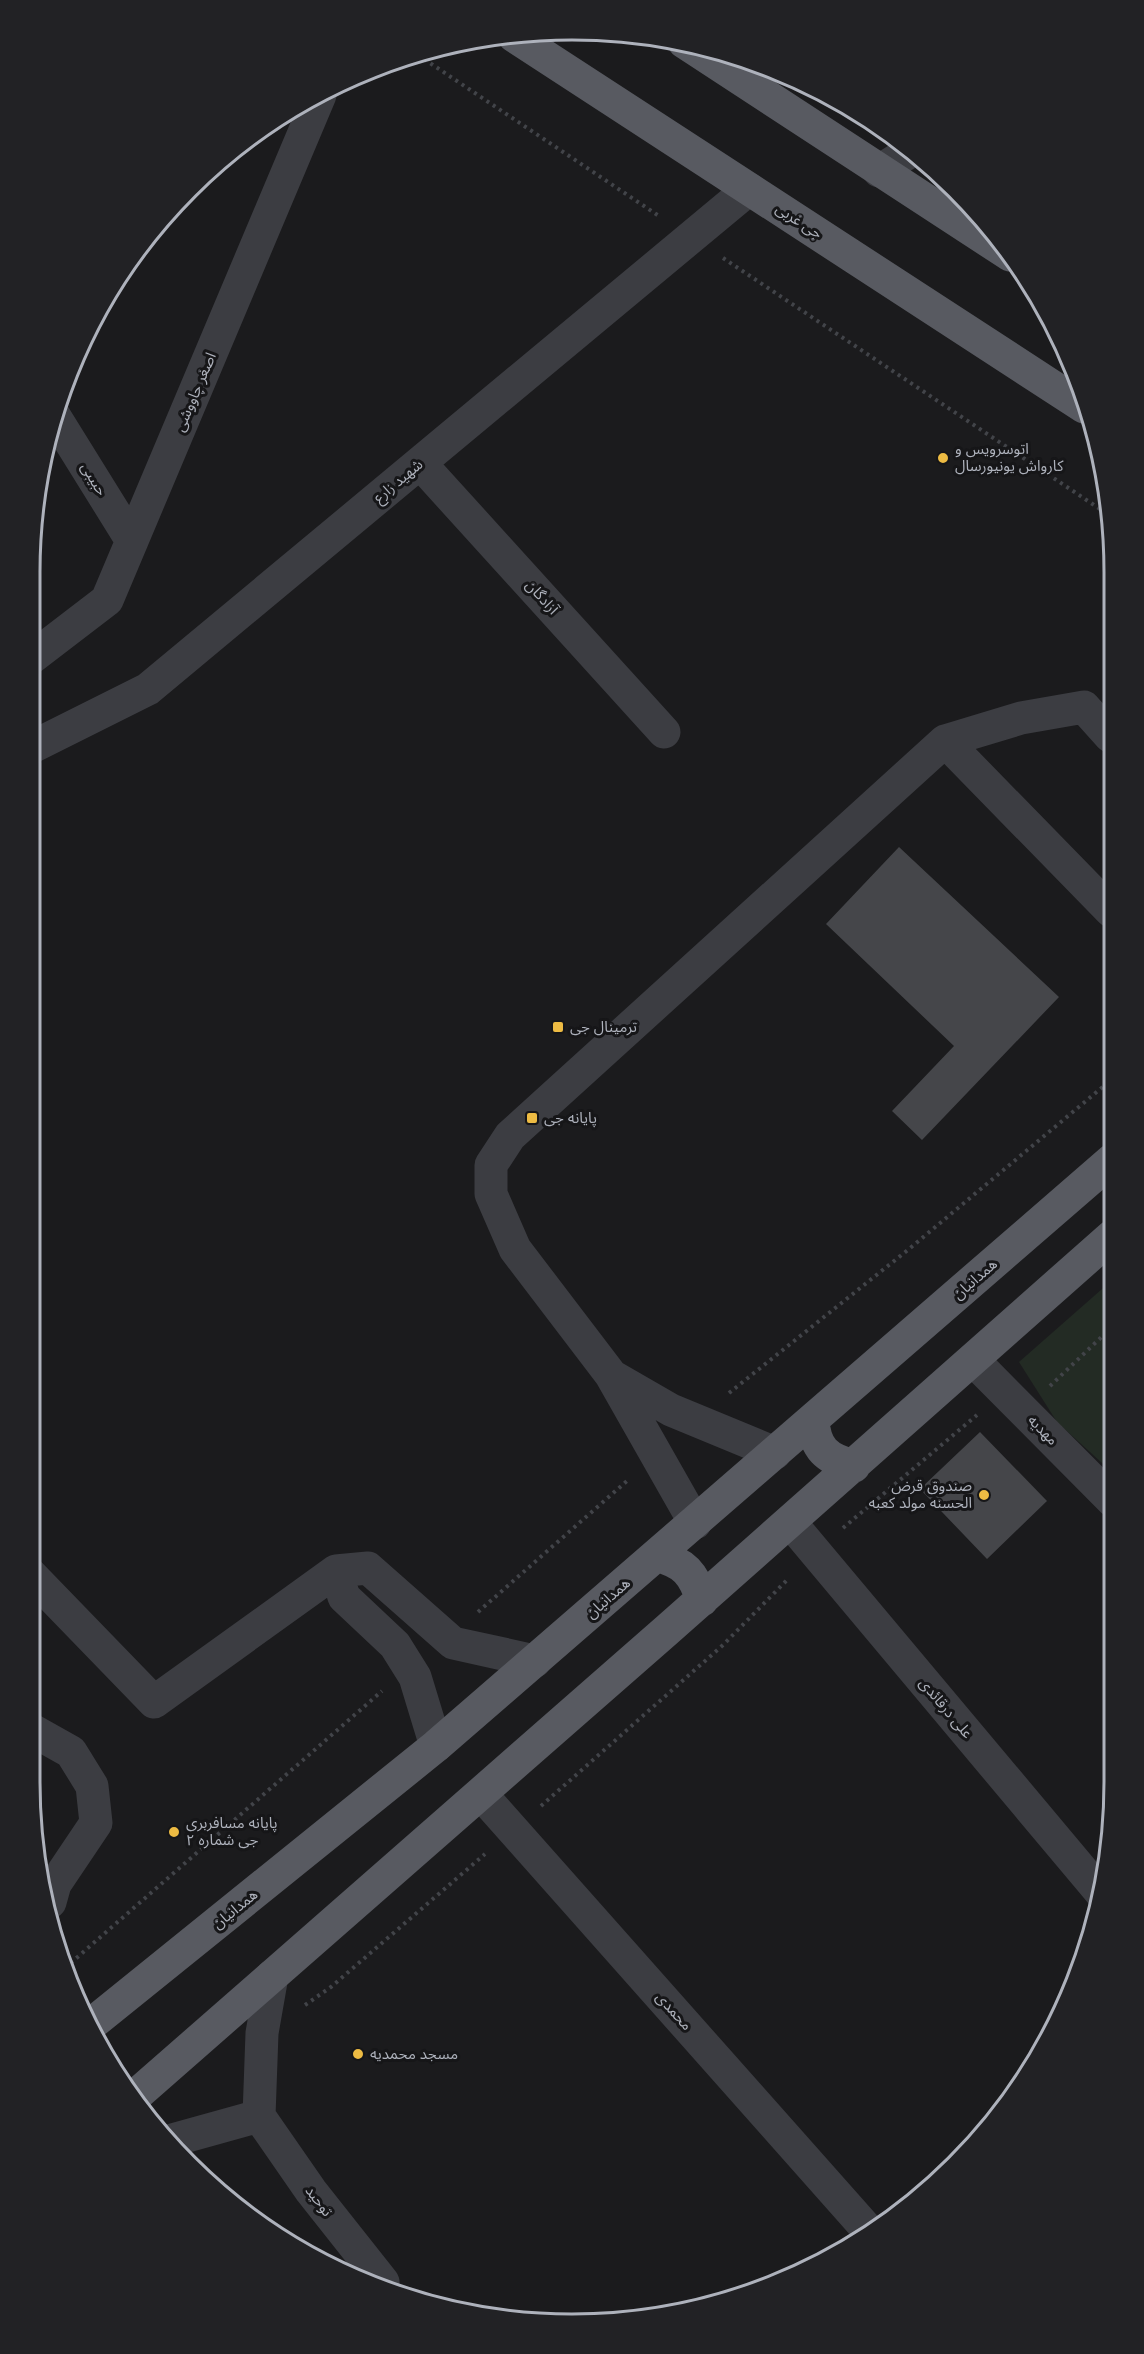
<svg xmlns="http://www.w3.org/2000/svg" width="1144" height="2354" viewBox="0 0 1144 2354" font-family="'DM Sans','Noto Sans Arabic',sans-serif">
	<rect width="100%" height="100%" fill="#1b1b1d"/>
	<path fill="#232b24" d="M1110 1282 1112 1283 1113 1473 1057 1422 1019 1362Z"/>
	<path fill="#45464a" d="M899 847 1059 997 922 1140 892 1111 954 1046 826 924Z
		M980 1432 1047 1501 987 1559 920 1489Z"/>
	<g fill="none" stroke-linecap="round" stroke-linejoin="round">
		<path stroke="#424449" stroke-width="4" stroke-dasharray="3 4.5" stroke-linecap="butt" d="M418 55 659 216
			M723 258 1109 515
			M1050 1386 1112 1327
			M729 1393 909 1249 1111 1080
			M843 1528 977 1415
			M478 1612 628 1480
			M541 1806 723 1645 789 1578
			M65 1968 382 1691
			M305 2005 331 1987 485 1854"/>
		<path stroke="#3c3d42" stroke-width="33" d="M879 171 911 151
			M55 417 132 541
			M420 463 664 732
			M30 659 107 600 320 95
			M945 741 1021 718 1084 707 1110 736
			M30 748 148 689 749 189
			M973 1360 1113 1501
			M612 1376 671 1410 775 1453
			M790 1522 1102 1894
			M695 1523 611 1375 515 1249 491 1194V1165L510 1136 945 741 1111 911
			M336 1571 344 1597 395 1645 415 1677 436 1746
			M30 1574 154 1702 336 1571 368 1568 453 1643 535 1661
			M30 1729 71 1752 92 1786 96 1823 55 1884 50 1902
			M481 1794 867 2229
			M272 1976 262 2033 259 2116 311 2191 383 2282
			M169 2141 259 2116"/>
		<path stroke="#585a61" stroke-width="33" d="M514 36 1084 407
			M684 42 1010 255
			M813 1421C815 1448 826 1459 854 1466
			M657 1556C684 1562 694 1574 702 1600
			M94 2022 436 1746 1112 1160
			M134 2097 667 1630 1112 1236"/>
	</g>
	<g fill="#edbb43" stroke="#161618" stroke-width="2">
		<circle cx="943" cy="458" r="6"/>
		<rect x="552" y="1021" width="12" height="12" rx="3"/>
		<rect x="526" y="1112" width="12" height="12" rx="3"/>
		<circle cx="984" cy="1495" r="6"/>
		<circle cx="174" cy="1832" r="6"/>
		<circle cx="358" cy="2054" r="6"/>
	</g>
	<g text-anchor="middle" stroke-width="6" stroke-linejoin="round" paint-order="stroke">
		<g font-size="15" fill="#aeb2bc" stroke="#161618">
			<text transform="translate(799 221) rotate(33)" y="5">جی غربی</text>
			<text transform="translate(195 392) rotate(-67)" y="5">اصغر چاووشی</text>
			<text transform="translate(94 479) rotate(59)" y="5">حبیبی</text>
			<text transform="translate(398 481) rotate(-40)" y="5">شهید زارع</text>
			<text transform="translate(542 597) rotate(48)" y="5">آزادگان</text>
			<text transform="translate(975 1279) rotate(-41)" y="5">همدانیان</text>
			<text transform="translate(1043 1430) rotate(45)" y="5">مهدیه</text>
			<text transform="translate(608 1598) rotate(-41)" y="5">همدانیان</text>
			<text transform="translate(946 1708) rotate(50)" y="5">علی درقائدی</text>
			<text transform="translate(235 1909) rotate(-39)" y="5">همدانیان</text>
			<text transform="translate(674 2011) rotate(48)" y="5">محمدی</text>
			<text transform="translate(319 2201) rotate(53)" y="5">توحید</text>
		</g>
		<g font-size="15" fill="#aeb2bc" stroke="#161618" text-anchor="start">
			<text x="955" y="454">اتوسرویس و<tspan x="955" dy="17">کارواش یونیورسال</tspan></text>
			<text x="570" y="1032">ترمینال جی</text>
			<text x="544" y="1123">پایانه جی</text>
			<text x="972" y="1491" text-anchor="end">صندوق قرض<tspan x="972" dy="17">الحسنه مولد کعبه</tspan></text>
			<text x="186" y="1828">پایانه مسافربری<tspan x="186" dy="17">جی شماره ۲</tspan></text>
			<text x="370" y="2059">مسجد محمدیه</text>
		</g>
	</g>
	<path d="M0 0H1144V2354H0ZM572 40H572A532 532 0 0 1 1104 572V1782A532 532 0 0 1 572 2314H572A532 532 0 0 1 40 1782V572A532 532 0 0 1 572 40Z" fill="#222225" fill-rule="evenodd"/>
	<path fill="none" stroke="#aeb2bc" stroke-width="3" d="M572 40H572A532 532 0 0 1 1104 572V1782A532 532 0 0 1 572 2314H572A532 532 0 0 1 40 1782V572A532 532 0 0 1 572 40Z"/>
</svg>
